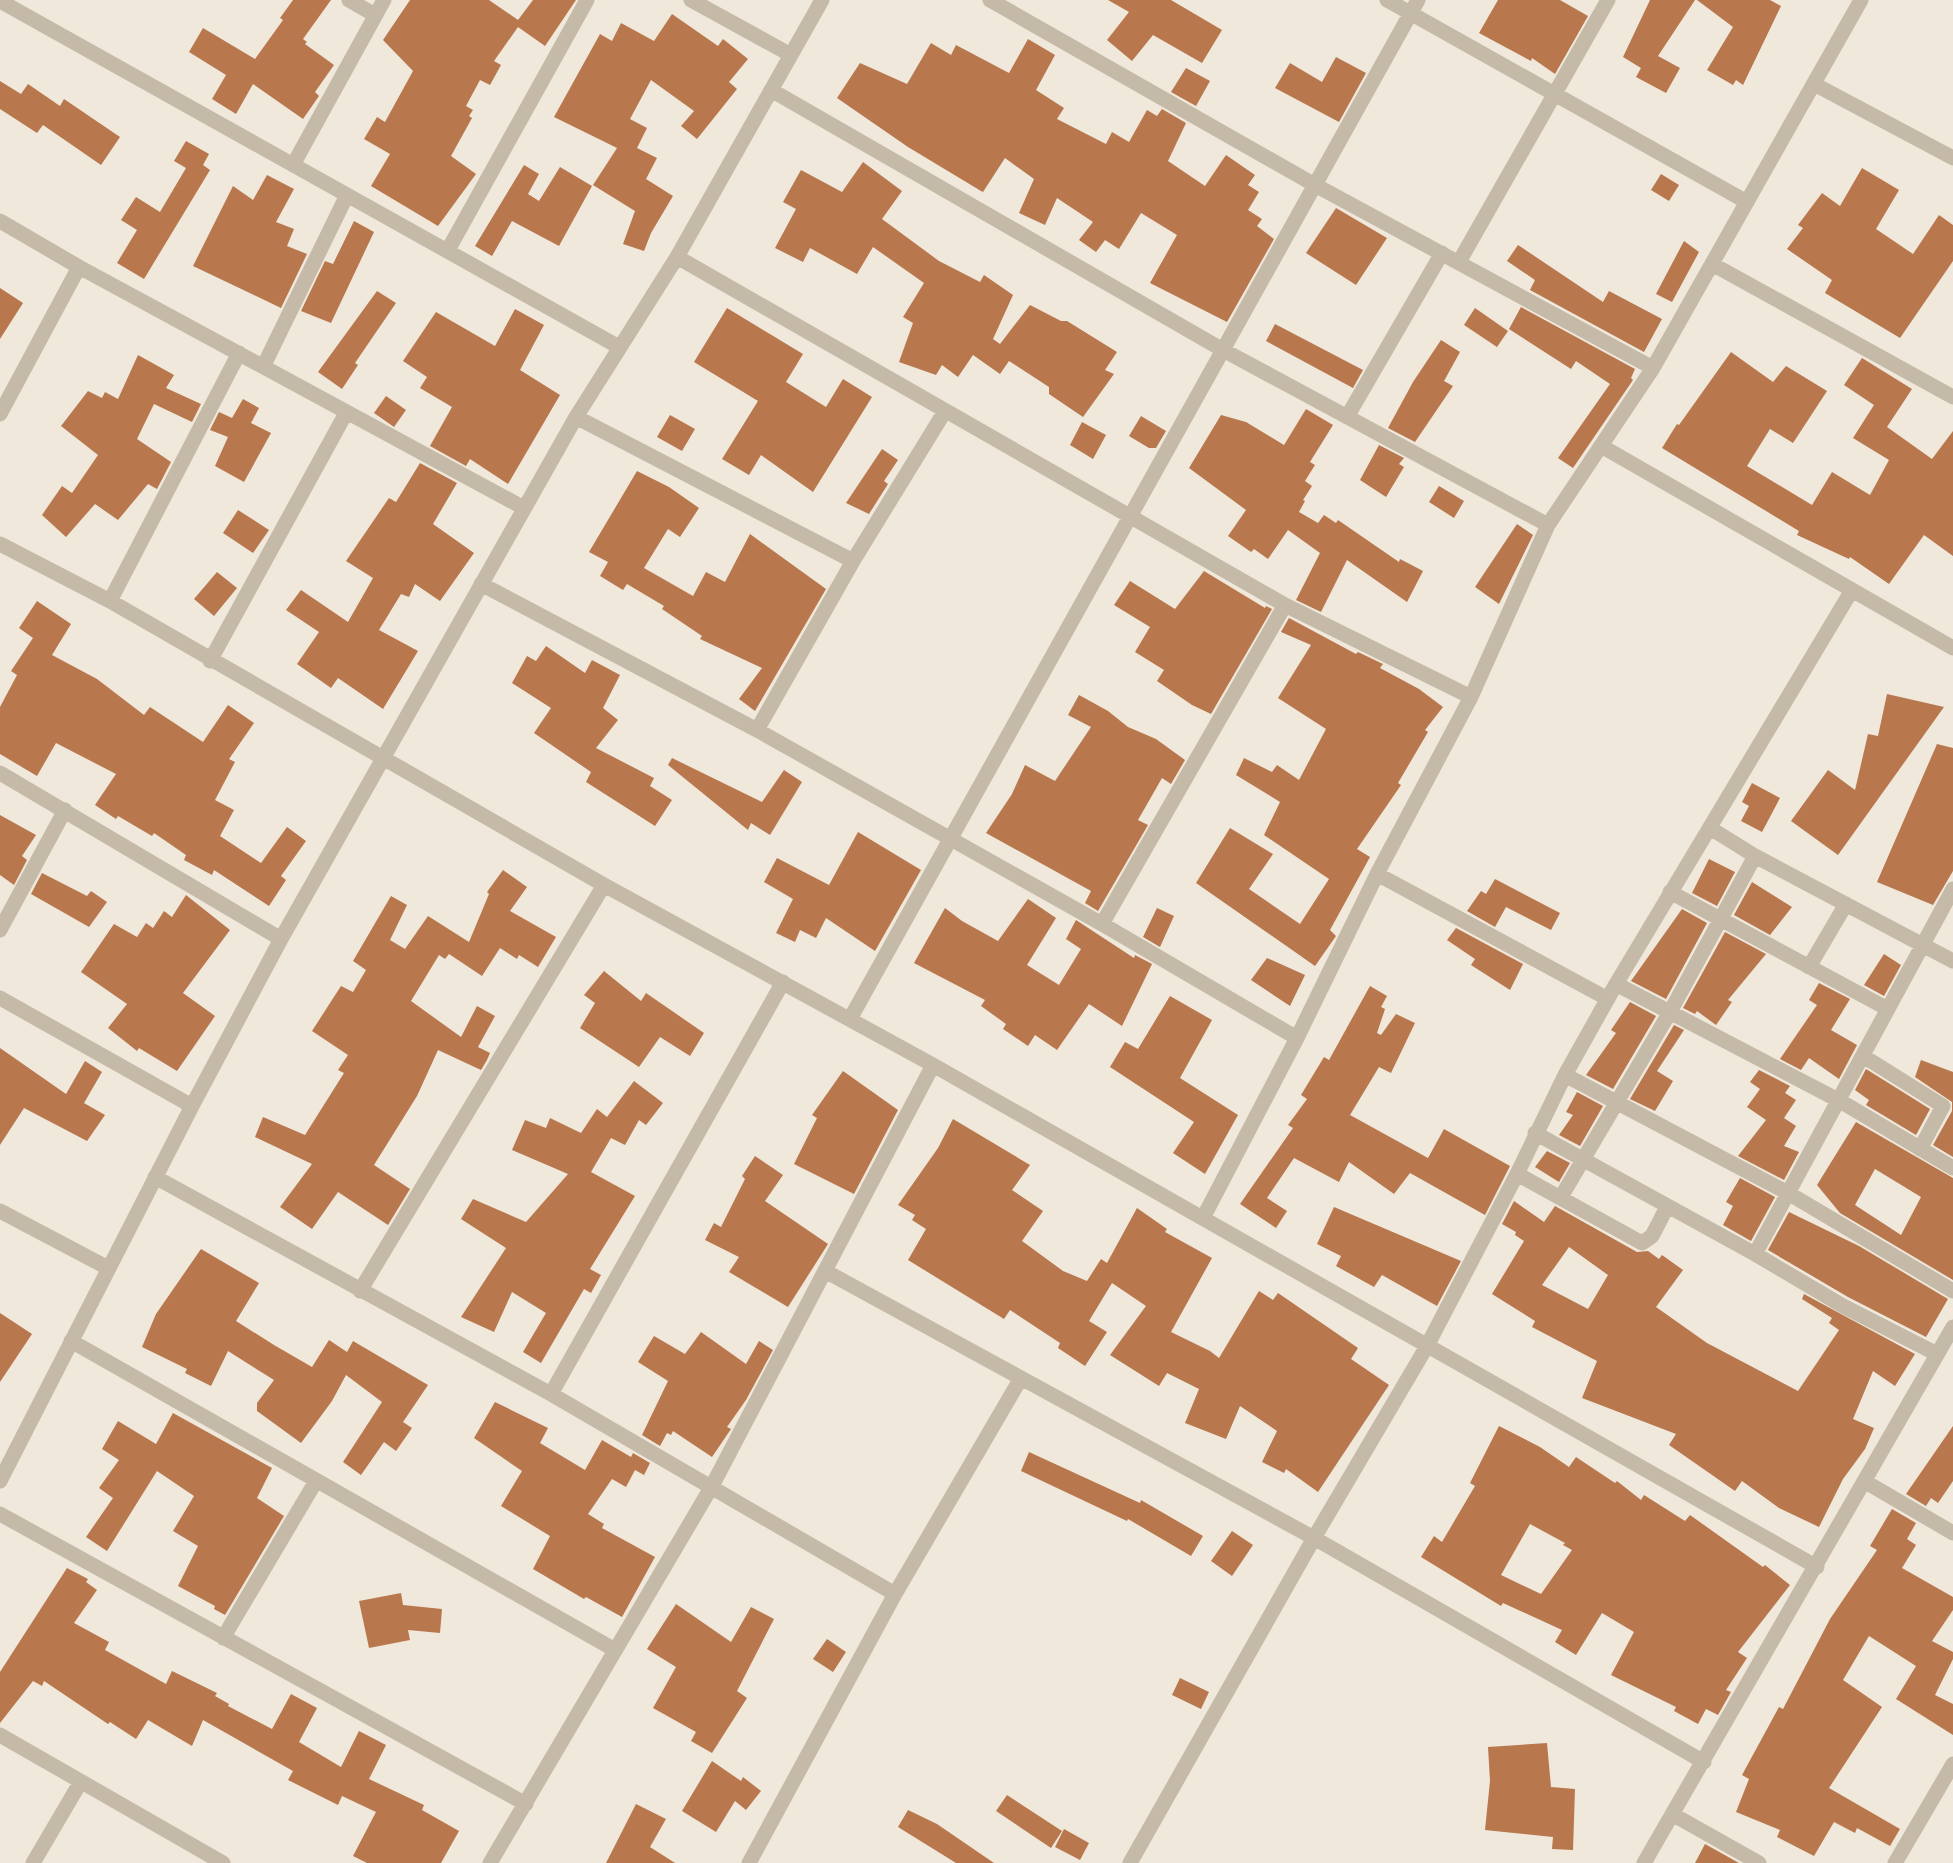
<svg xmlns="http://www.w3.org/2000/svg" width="1953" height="1863" viewBox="0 0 1953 1863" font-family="'Work Sans',sans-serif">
	<rect width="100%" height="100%" fill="#efe8db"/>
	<path fill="#b9774e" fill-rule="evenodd" d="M293 0H331L303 39 307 42 305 44 334 65 315 92 319 96 303 119 253 84 236 114 212 99 226 75 189 52 203 28 255 59 283 20 280 18Z
		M410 0H489L518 20 533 0H576L545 46 518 27 494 61 501 65 490 85 480 80 466 106 473 110 469 116 472 118 451 156 476 174 438 226 371 186 390 154 364 139 377 117 385 122 413 71 383 40Z
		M1108 0H1171L1222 30 1202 63 1153 35 1132 61 1107 40 1129 12Z
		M1498 0H1560L1588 16 1555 74 1532 58 1531 61 1479 33Z
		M1650 0H1695L1658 56 1680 68 1666 93 1636 77 1641 68 1623 57Z
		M1697 0H1770L1781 6 1743 85 1736 80 1733 85 1707 70 1733 27Z
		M672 14 718 46 723 39 748 59 729 82 737 89 697 139 681 126 694 111 651 80 630 119 647 128 637 148 657 158 646 179 673 196 651 233 644 251 623 244 635 211 593 185 617 148 554 117 600 34 612 41 621 23 654 41Z
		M1028 39 1055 55 1036 90 1064 108 1057 119 1106 144 1112 132 1129 142 1147 110 1157 116 1162 109 1186 123 1168 161 1205 186 1226 155 1255 175 1248 185 1259 192 1248 210 1262 219 1257 226 1274 239 1227 322 1150 283 1177 235 1141 213 1119 249 1105 240 1096 252 1079 240 1093 222 1057 198 1045 225 1019 213 1034 179 1005 158 983 192 981 191 908 147 837 98 860 63 907 84 931 43 951 55 956 45 1009 73Z
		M1336 57 1366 73 1339 122 1275 88 1290 63 1322 82Z
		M1186 68 1210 81 1196 106 1171 92Z
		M0 81 21 94 28 84 60 106 64 99 120 137 101 165 43 125 37 133 0 109Z
		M186 141 209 154 203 165 210 170 144 279 117 263 137 230 121 220 136 197 160 212 186 168 174 161Z
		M863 162 902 191 882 219 939 261 980 282 984 275 1013 295 993 339 1000 344 1030 305 1061 321H1067L1117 352 1105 370 1114 374 1083 417 1049 394V387L1009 361 1000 374 973 355 958 377 942 365 936 375 899 362 913 323 903 317 924 283 873 247 857 274 810 248 803 262 775 248 796 209 783 202 801 170 842 192Z
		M524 165 539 174 528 194 539 201 560 167 592 186 559 246 512 221 492 256 475 246Z
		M1862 168 1899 190 1876 229 1913 254 1939 215 1953 225V261L1900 338 1825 293 1832 280 1787 249 1803 228 1798 225 1822 193 1840 206Z
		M1661 174 1679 185 1669 201 1651 190Z
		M267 175 294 189 276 222 294 229 287 246 307 254 281 308 193 266 233 186 253 200Z
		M1336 208 1387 238 1356 285 1306 253Z
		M354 221 374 232 331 323 301 311 325 261 333 264Z
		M1684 241 1699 252 1672 302 1656 294Z
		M1518 245 1603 302 1609 291 1662 319 1644 352 1530 290 1535 280 1507 261Z
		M0 288 23 303 0 339Z
		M377 291 396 303 355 363 358 365 342 389 318 372Z
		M1521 307 1635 369 1631 378 1633 380 1573 468 1558 458 1610 384 1576 361 1571 369 1509 329Z
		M727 308 803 354 786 382 826 407 843 379 872 397 813 492 761 455 749 475 722 459 758 401 694 362Z
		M1475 308 1508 331 1497 347 1464 325Z
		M515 309 544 325 520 370 560 395 508 484 470 459 466 466 430 446 452 407 420 388 427 377 403 361 436 312 495 346Z
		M1275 324 1363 370 1353 388 1266 341Z
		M1441 340 1460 352 1444 381 1453 386 1415 442 1388 428 1413 382Z
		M1731 352 1773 382 1786 366 1827 391 1793 443 1770 429 1747 466 1812 505 1832 472 1870 495 1889 460 1853 438 1874 405 1844 385 1862 358 1912 389 1887 427 1932 459 1953 431V556L1924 535 1889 584 1850 557 1849 559 1797 535 1799 531 1662 448 1677 424 1679 425Z
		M138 355 174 375 166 388 201 404 192 422 154 404 137 439 171 462 157 489 148 484 118 520 95 504 66 537 42 515 62 486 72 493 98 455 61 426 88 391 102 398 105 392 118 399Z
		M386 396 406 410 394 427 374 413Z
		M243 399 259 408 251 423 271 433 244 482 215 466 228 437 210 430 219 412 232 418Z
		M1306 409 1333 425 1310 462 1315 465 1305 481 1312 486 1303 500 1305 501 1299 512 1318 523 1324 515 1336 523 1338 520 1399 562 1400 559 1423 571 1407 602 1347 560 1321 612 1296 600 1320 553 1288 530 1268 559 1254 549 1251 552 1228 536 1246 510 1189 468 1221 415 1246 422 1284 445Z
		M670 415 695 429 682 451 657 437Z
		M1141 416 1166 431 1156 448H1149L1129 436Z
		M1082 422 1106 435 1093 459 1070 445Z
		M1379 445 1404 458 1399 464 1404 467 1386 497 1360 480Z
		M882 449 898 460 884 481 888 484 869 514 846 503Z
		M420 463 457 483 433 524 474 553 440 601 415 584 409 597 401 594 379 630 418 651 383 709 338 678 331 688 297 664 319 632 286 610 301 590 348 622 373 578 346 561 389 498 396 502Z
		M637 471 669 487 699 508 680 537 668 529 644 568 693 596 706 572 725 582 750 534 826 589 755 711 739 699 762 668 700 639 702 636 662 609 664 606 627 584 623 590 600 576 608 562 589 552Z
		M1439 486 1464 501 1454 518 1429 502Z
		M238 510 269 530 253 553 223 533Z
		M1517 524 1533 535 1499 604 1475 587Z
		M1204 571 1265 608 1266 606 1272 609 1211 714 1192 705 1157 681 1164 670 1135 652 1150 627 1114 605 1130 581 1175 609Z
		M217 572 237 588 214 616 194 599Z
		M37 601 71 624 52 655 97 679 144 715 150 707 203 742 228 705 254 723 229 759 235 762 215 800 234 810 220 836 261 863 287 827 306 841 281 876 286 880 269 906 214 870 212 875 184 860 186 855 154 833 152 836 118 816 116 819 95 805 116 774 56 743 37 776 0 754V707L17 675 11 671 33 638 19 628Z
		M1289 618 1356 654 1358 652 1383 664 1380 668 1419 689 1443 707 1425 730 1428 732 1398 783 1401 785 1357 849 1370 857 1330 930 1336 936 1315 966 1196 883 1230 828 1273 854 1249 889 1300 924 1329 879 1264 835 1280 802 1236 775 1244 758 1272 772 1277 765 1299 780 1326 729 1278 698 1311 645 1281 632Z
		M546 646 585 673 592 660 620 675 603 708 618 720 596 748 654 778 650 786 672 800 655 826 586 782 591 772 534 733 551 708 512 683 527 656 536 661Z
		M1887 694 1944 707 1838 855 1791 821 1828 770 1855 790 1868 734 1878 736Z
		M1079 695 1108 711 1128 727 1156 739 1185 760 1171 784 1162 778 1138 820 1148 825 1098 911 1085 903 1091 891 986 833 1012 794 1025 765 1055 781 1091 727 1068 715Z
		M1937 744 1953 748V871L1933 905 1877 882Z
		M672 758 762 802 784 770 802 782 770 835 751 823 748 830 668 765Z
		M1752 783 1780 798 1762 832 1741 821 1749 806 1742 802Z
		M0 815 36 835 22 856 27 860 14 885 0 875Z
		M858 832 921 870 875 951 826 918 816 938 800 930 795 942 776 933 793 899 764 882 777 858 829 885Z
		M1709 859 1735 872 1717 906 1692 893Z
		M503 870 527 887 510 911 556 937 538 967 519 955 517 959 500 948 482 976 449 954 445 959 439 955 411 1001 461 1037 477 1006 495 1016 478 1047 490 1053 487 1060 481 1070 438 1050 417 1096 374 1165 410 1189 388 1225 338 1192 312 1229 280 1207 312 1164 255 1137 263 1117 305 1135 344 1073 338 1070 348 1055 312 1031 341 986 353 992 366 970 353 961 391 896 407 905 390 940 405 949 428 916 469 942 489 894 487 892Z
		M42 873 87 896 91 891 107 902 89 927 31 894Z
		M1495 879 1560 913 1551 930 1506 907 1495 927 1467 911 1481 891 1486 894Z
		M1752 882 1792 907 1770 935 1734 915Z
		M186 895 230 930 183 993 215 1016 177 1071 139 1048 137 1051 108 1028 127 1004 81 972 114 924 137 937 146 923 153 928 164 911 172 917Z
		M1028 899 1056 918 1027 965 1059 985 1081 949 1066 939 1076 920 1134 958 1135 955 1152 964 1122 1026 1089 1004 1057 1050 1035 1035 1028 1046 1003 1029 1006 1024 981 1006 985 1000 914 963 945 908 962 921 998 941Z
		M1157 908 1174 916 1160 947 1143 937Z
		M1682 909 1707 923 1666 999 1631 981Z
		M1456 928 1523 964 1510 990 1471 965 1475 959 1447 940Z
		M1725 932 1766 954 1728 1000 1732 1002 1716 1025 1697 1011 1695 1014 1683 1008Z
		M1884 954 1901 965 1884 996 1864 985Z
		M1267 958 1305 975 1290 1006 1251 980Z
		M604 971 641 1001 646 993 704 1033 690 1056 660 1037 639 1067 580 1028 595 1003 584 995Z
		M1819 983 1850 999 1831 1030 1857 1045 1839 1079 1809 1058 1801 1070 1780 1059 1817 1005 1809 1000Z
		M1370 986 1387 996 1381 1007 1385 1009 1377 1033 1381 1035 1396 1014 1415 1023 1391 1073 1379 1067 1350 1115 1428 1158 1444 1129 1510 1166 1485 1215 1410 1173 1394 1194 1349 1162 1339 1182 1294 1158 1267 1198 1287 1211 1276 1228 1240 1204 1293 1128 1288 1125 1307 1099 1301 1095 1324 1057 1329 1060Z
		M1170 996 1212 1020 1180 1078 1238 1115 1205 1174 1173 1153 1194 1122 1110 1067 1125 1042 1138 1049Z
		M1630 1002 1656 1016 1613 1089 1586 1075 1616 1033 1611 1030Z
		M1674 1025 1684 1030 1657 1071 1673 1081 1655 1111 1630 1099Z
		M0 1048 66 1094 85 1061 102 1072 84 1103 105 1115 87 1141 24 1108 0 1145Z
		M1921 1060 1953 1072V1157L1933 1145 1952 1111V1102L1915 1077Z
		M1866 1069 1930 1109 1916 1135 1866 1105 1869 1100 1855 1090Z
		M1759 1070 1790 1086 1785 1093 1796 1100 1784 1118 1796 1126 1784 1146 1799 1152 1784 1180 1738 1156 1766 1120 1747 1107 1760 1089 1750 1082Z
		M843 1071 898 1110 854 1194 794 1164 817 1118 812 1115Z
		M634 1081 663 1103 646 1125 639 1120 625 1145 611 1138 591 1172 635 1196 590 1269 601 1275 591 1293 584 1289 541 1363 523 1352 546 1313 512 1292 494 1332 461 1317 506 1248 461 1219 473 1199 526 1222 568 1174 512 1150 525 1120 546 1128 550 1118 581 1133 597 1109 607 1117Z
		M1577 1092 1603 1106 1580 1146 1559 1135 1573 1115 1566 1112Z
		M953 1119 1030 1165 1012 1190 1043 1211 1022 1241 1063 1271 1087 1281 1101 1259 1107 1263 1137 1208 1167 1229 1165 1232 1212 1258 1171 1332 1210 1351 1219 1358 1259 1291 1273 1300 1278 1293 1358 1348 1351 1359 1389 1385 1318 1492 1286 1469 1284 1473 1262 1462 1277 1431 1240 1406 1226 1439 1185 1423 1199 1389 1167 1373 1159 1386 1110 1355 1146 1306 1112 1283 1089 1321 1107 1332 1085 1366 1058 1348 1060 1343 1010 1310 1004 1319 908 1260 926 1229 912 1220 915 1215 898 1205 938 1148Z
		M1856 1122 1953 1178V1280L1840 1213 1817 1185ZM1875 1169 1921 1197 1901 1235 1855 1205Z
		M1547 1151 1570 1163 1559 1182 1535 1167Z
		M755 1156 783 1175 765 1201 828 1244 788 1307 729 1272 739 1257 705 1240 714 1223 721 1227 745 1179 742 1176Z
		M1740 1178 1775 1197 1751 1241 1723 1225 1733 1206 1726 1202Z
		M1514 1201 1544 1222 1555 1206 1637 1252 1648 1251 1659 1259 1662 1255 1683 1270 1656 1307 1707 1343 1798 1391 1839 1330 1829 1323 1832 1318 1802 1299 1804 1294 1915 1354 1895 1386 1873 1371 1853 1419 1874 1428 1865 1449 1843 1479 1819 1527 1779 1508 1742 1481 1735 1491 1669 1445 1676 1434 1582 1398 1597 1361 1532 1327 1535 1321 1492 1294 1524 1241 1515 1235 1516 1232 1502 1224ZM1569 1247 1608 1275 1588 1309 1542 1285Z
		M1334 1207 1461 1261 1437 1306 1382 1275 1374 1287 1336 1266 1341 1256 1317 1244Z
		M1789 1212 1859 1246 1948 1299 1926 1337 1848 1297 1768 1250Z
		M201 1249 259 1283 236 1321 274 1345 312 1367 329 1340 347 1352 353 1341 428 1385 403 1422 412 1428 396 1451 384 1442 361 1475 343 1462 382 1402 346 1375 332 1401 301 1443 257 1411V1403L274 1380 228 1351 211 1386 185 1373 187 1369 142 1347 156 1314Z
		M0 1313 32 1334 0 1382Z
		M701 1332 746 1364 759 1341 773 1350 746 1400 727 1427 731 1429 712 1457 673 1431 671 1435 667 1433 660 1446 642 1435 668 1381 638 1362 654 1336 685 1354Z
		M495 1402 548 1428 540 1443 585 1470 602 1440 631 1457 633 1453 650 1463 644 1475 635 1470 626 1487 612 1479 588 1514 604 1524 602 1528 655 1557 622 1617 586 1597 584 1599 533 1569 550 1536 501 1506 522 1471 474 1438Z
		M173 1413 272 1468 257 1498 284 1516 225 1615 214 1609 215 1606 178 1586 198 1546 173 1531 194 1496 157 1471 107 1551 86 1537 113 1498 99 1488 119 1460 102 1449 118 1421 156 1444Z
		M1499 1426 1540 1447 1569 1467 1576 1457 1615 1483 1617 1481 1641 1500 1644 1495 1685 1521 1690 1515 1763 1567 1765 1565 1790 1585 1738 1652 1747 1658 1726 1690 1731 1692 1718 1715 1706 1709 1698 1724 1674 1711 1676 1707 1611 1675 1634 1632 1602 1613 1576 1655 1555 1642 1562 1630 1503 1603 1501 1606 1421 1557 1434 1536 1442 1542 1475 1486 1470 1483ZM1530 1524 1565 1543 1563 1545 1572 1550 1541 1594 1501 1575Z
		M1953 1426V1481L1938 1503 1931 1498 1926 1506 1906 1494Z
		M1029 1452 1140 1503 1141 1500 1203 1536 1191 1556 1128 1519 1127 1521 1021 1471Z
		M1892 1509 1916 1523 1907 1539 1916 1545 1902 1568 1953 1597V1610L1932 1641 1953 1652V1659L1935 1695 1953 1704V1735L1896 1699 1916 1666 1869 1636 1843 1680 1882 1707 1829 1788 1900 1829 1890 1846 1857 1828 1855 1833 1834 1822 1814 1856 1777 1837 1780 1830 1736 1812 1749 1779 1742 1775 1779 1707 1783 1709 1830 1619 1877 1550 1870 1546Z
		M1232 1531 1253 1545 1232 1576 1211 1561Z
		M67 1568 88 1579 86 1582 97 1590 74 1623 109 1642 105 1650 166 1684 172 1671 217 1693 215 1696 229 1704 228 1706 272 1729 291 1694 317 1708 299 1742 341 1767 359 1731 386 1745 369 1779 424 1805 422 1810 459 1831 441 1863H367L353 1856 376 1812 342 1796 338 1805 288 1780 293 1771 203 1720 192 1746 148 1720 136 1739 110 1722 108 1724 44 1681 42 1686 33 1681 0 1723V1672Z
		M401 1593 403 1605 442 1609 440 1633 408 1630 410 1640 369 1648 359 1601Z
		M676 1604 731 1642 751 1607 774 1619 737 1691 747 1698 712 1753 691 1741 696 1732 653 1708 676 1667 647 1649Z
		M827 1639 846 1652 833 1672 813 1659Z
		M1180 1678 1209 1692 1201 1709 1172 1695Z
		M1547 1743 1551 1787 1575 1789 1573 1850 1552 1849 1553 1837 1485 1830 1490 1781 1488 1747Z
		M712 1761 741 1781 743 1777 761 1791 746 1810 735 1801 716 1832 682 1811Z
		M1007 1795 1062 1831 1051 1848 996 1811Z
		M636 1804 666 1819 650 1847 675 1863H606Z
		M908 1810 937 1824 994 1863H956L898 1827Z
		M1064 1829 1089 1843 1080 1860 1055 1847Z
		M1705 1844 1739 1863H1695Z"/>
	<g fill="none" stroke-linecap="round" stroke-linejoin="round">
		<path stroke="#c5baa8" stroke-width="15" d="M349 0 375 15
			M691 0 791 55
			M990 0 1315 185 1653 368
			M1387 0 1747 202
			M0 1 619 347
			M1814 84 1953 158
			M771 90 1223 350 1548 525
			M293 165 384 0
			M0 221 79 267 524 508
			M448 250 587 0
			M677 257 1285 605 1471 697
			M1459 262 1608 0
			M1712 264 1953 397
			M264 365 347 195
			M0 414 79 267
			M576 417 853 561
			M1347 417 1442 253
			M1603 447 1953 648
			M0 544 110 601 604 885 933 1065 1817 1567
			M481 584 757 730 1102 924 1297 1038
			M110 601 239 353
			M210 661 346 413
			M757 730 853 561 945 411
			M0 773 281 939
			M1710 828 1755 856 1953 961
			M1377 874 1608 999
			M1670 892 1888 1009
			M1102 924 1285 605
			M0 930 65 810
			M1809 967 1846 904
			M1616 984 1840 1101 1953 1168
			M0 998 192 1106
			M850 1019 1418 0
			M1863 1056 1943 1106 1920 1149
			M1565 1075 1788 1193 1953 1291
			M1535 1133 1755 1254 1843 1306 1937 1354
			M1517 1174 1642 1243 1652 1236 1667 1207
			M155 1177 551 1394 895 1594
			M1561 1197 1670 1012 1755 856
			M0 1211 108 1268
			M1203 1218 1297 1038 1377 874 1471 697 1548 525 1653 368 1861 0
			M1755 1254 1953 889
			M825 1271 1314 1538 1704 1762
			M360 1291 604 885
			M71 1341 615 1650
			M551 1394 783 982
			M0 1481 192 1106 281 939 576 417 677 257 822 0
			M1864 1481 1953 1533
			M0 1514 526 1804
			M223 1638 316 1481
			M0 1735 223 1863
			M1672 1814 1759 1863
			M33 1863 80 1783
			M490 1863 712 1486 933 1065
			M749 1863 895 1594 1021 1378
			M1130 1863 1314 1538 1427 1346 1517 1174 1565 1075 1616 984 1852 590
			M1644 1863 1953 1327
			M1895 1863 1953 1764"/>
	</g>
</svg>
